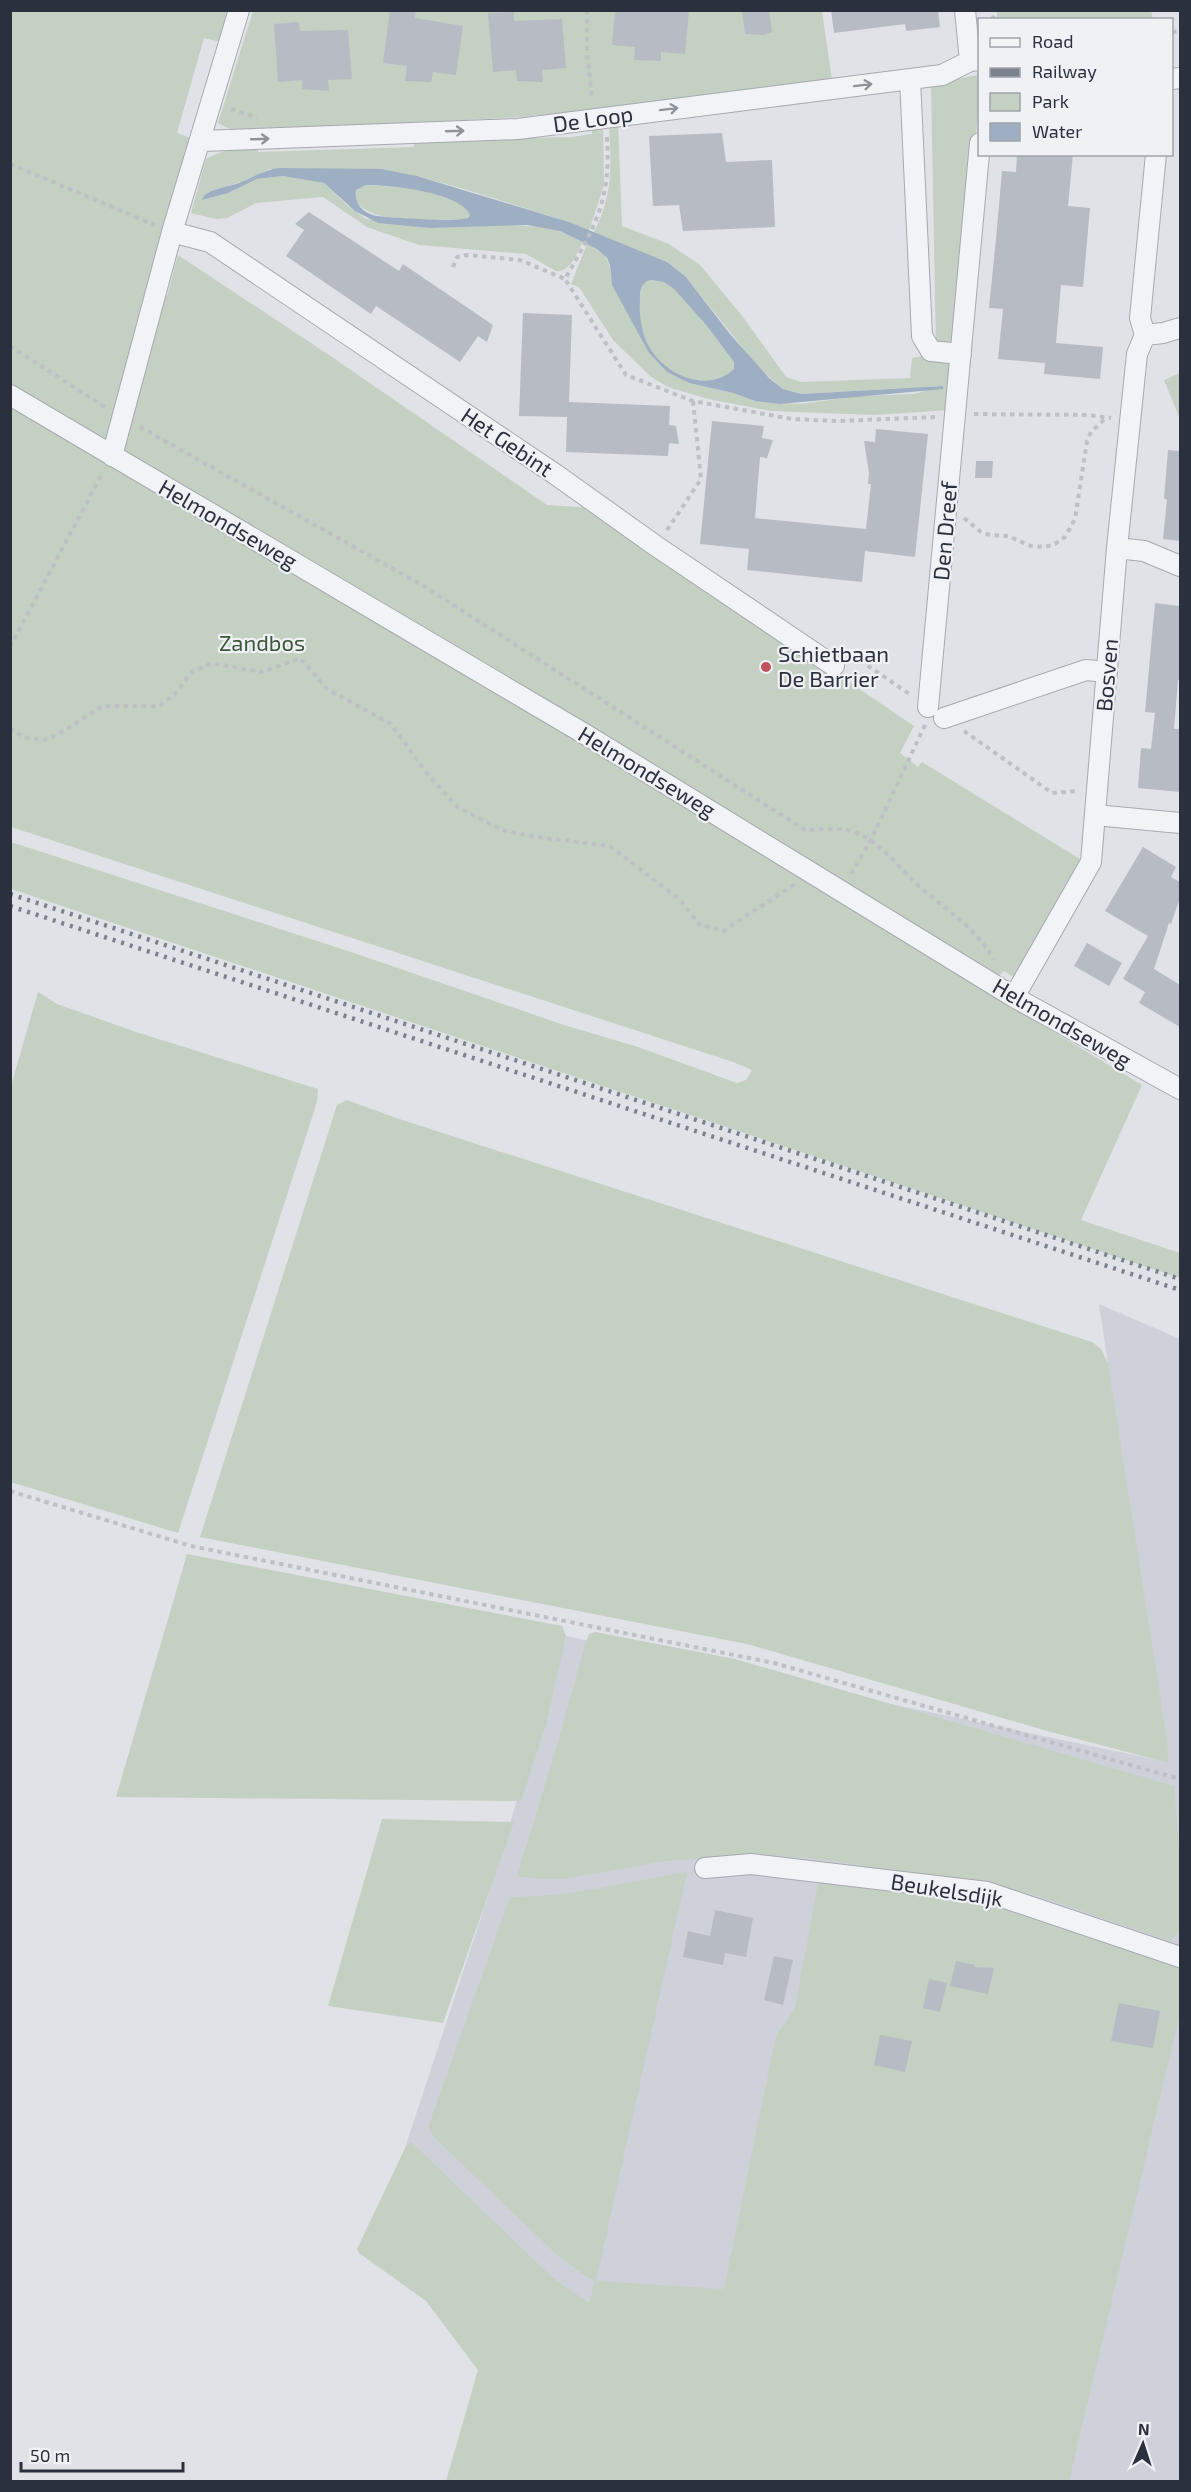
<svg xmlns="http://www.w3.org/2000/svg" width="1191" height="2492" viewBox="0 0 1191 2492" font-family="'Exo 2',sans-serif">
	<rect width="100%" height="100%" fill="#e0e2e7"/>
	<path fill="#ced1d9" d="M1099 1304 1180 1339V2481H462L496 2359 378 2230 490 1890 566 1636 1168 1762Z"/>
	<path fill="#c4d0c2" d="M10 11H231L221 42 204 38 177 133 193 139 150 287 167 296 178 255 332 357 547 505 592 508 914 726 900 753 918 767 922 762 1080 859 1015 978 1004 971 984 990 1142 1085 1081 1220 1180 1253V1278L11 889V842L351 952 564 1025 638 1047 737 1083 746 1080 752 1070 733 1062 11 827Z
		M253 11H822L832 80 668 102 521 117 238 133 218 123Z
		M997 11H1151L1153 19H997Z
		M979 75V105L954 348H936L931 83Z
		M618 122 622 226 669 244 700 265 743 317 786 377 801 382 910 378 912 358 927 355 953 363 950 410 874 415 771 411 708 399 668 387 651 377 613 340 579 287 571 284 587 244C604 252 610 259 611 277L649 353 667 372 689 383 733 393 755 401 800 404 860 396 914 394 942 386 801 394 783 389 759 368 686 277 667 262 593 233C614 195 611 165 609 123Z
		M603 124 604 185 589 231 569 222 464 189 417 176 382 169H270L241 182 216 189 202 200 228 193 257 179 283 176 324 183 347 205 366 219 430 228 513 225 540 227 560 231 583 242C576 254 571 272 556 271L526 254 419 245 367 227 323 197 256 203 227 218 216 219 191 213 206 159C224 150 237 147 257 145L258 152 414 147V140L572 137 592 134V126Z
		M366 185C389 186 461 191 470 215L466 219C442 218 349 228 356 190Z
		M651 280 664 282 674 289 707 326 734 362V369C705 396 658 372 645 338 640 326 639 310 640 297 641 288 641 283 651 280Z
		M1180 373V419L1164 380Z
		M38 992 57 1004 136 1032 318 1089 317 1102 178 1533 11 1482V1086Z
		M347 1100 396 1118 1092 1342 1101 1349 1108 1363 1166 1734 1169 1763 1051 1732 747 1644 200 1537 337 1105Z
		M187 1554 562 1626 566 1636 546 1725 521 1801 116 1797Z
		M595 1632 735 1659 1174 1786 1180 1861V1931L1170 1941 1038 1896 948 1878 804 1857 741 1856 665 1861 565 1879H540L517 1876 554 1756 585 1645 589 1634Z
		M382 1819 514 1822 443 2023 328 2006Z
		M687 1872 596 2281 724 2289 776 2036 795 2008 819 1879 994 1906 1045 1918 1180 1961V2013L1069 2481H446L478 2370 426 2301 359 2253 357 2249 407 2144 412 2143 553 2278 589 2303 595 2281 587 2277 558 2256 433 2136 429 2127 432 2116 510 1897C574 1897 625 1882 687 1872Z"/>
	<path fill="#9eaec3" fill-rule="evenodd" d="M279 168 382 169 417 176 569 222 667 262 686 277 730 334 769 378 783 389 801 394 943 386V389L780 404 755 401 733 393 689 383 667 372 649 353 612 285 610 265 607 258 597 249 560 231 527 225 430 228 378 223 355 211 324 183 283 176 257 179 228 193 202 200C205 189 228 187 239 183 253 177 264 170 279 168ZM366 185C388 185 461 192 470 215 469 216 468 218 467 218 460 222 382 218 373 215 361 211 354 202 356 190ZM651 280 664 282 674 289 707 326 734 362V369C705 396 658 372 645 338 641 327 639 313 640 302 640 291 640 283 651 280Z"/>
	<path fill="#b7bbc3" d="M390 10H416L415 18 463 26 456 75 433 72 431 82 405 81 407 66 383 63Z
		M615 10H689L685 54 661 52V61L634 60 635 47 612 45Z
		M742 10H769L772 32 763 35 745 34Z
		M831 10H938L940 27 906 31 905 24 834 33Z
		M514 12V21L562 19 566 68 542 70 543 82 517 81 516 70 493 72 488 13Z
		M299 22 300 31 348 30 352 79 328 80 329 91 302 89V80L278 82 274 24Z
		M722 133 726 162 772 160 775 227 683 231 679 205 653 206 649 136Z
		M1017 154H1073L1068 206 1090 208 1083 287 1061 285 1056 343 1103 347 1100 379 1044 374 1045 363 998 359 1003 309 989 308 996 239 1002 171 1016 172Z
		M309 212 399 271 403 264 493 325 487 342 478 336 460 362 376 306 371 314 286 256 304 230 295 224Z
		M523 313 572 315 569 402 670 406 669 425 676 426 679 444 669 443 668 456 566 452 567 417 519 416Z
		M712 421 764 426 762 438 773 440 767 458 760 457 755 518 866 529 871 484H868L869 473 864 441 875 442 876 429 928 434 915 557 865 551 862 582 747 570 749 549 700 544Z
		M1168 450 1180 451V541L1163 539 1167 499H1164Z
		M976 461H993L992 478H975Z
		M1155 603 1180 606V680H1178L1174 729H1180V792L1138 788 1141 748 1151 749 1155 713 1145 712Z
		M1143 847 1176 867 1171 877 1180 882V898L1171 924 1169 923 1154 969 1180 985V1027L1139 1003 1145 992 1123 979 1148 936 1105 911Z
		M1087 943 1122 963 1109 986 1074 966Z
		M715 1910 753 1918 746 1957 725 1953 723 1965 683 1957 688 1931 710 1936Z
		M774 1956 793 1960 783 2005 764 2000Z
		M956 1961 975 1965 974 1967 994 1968 988 1994 950 1986Z
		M929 1979 947 1983 940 2012 923 2008Z
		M1119 2003 1160 2011 1153 2048 1111 2041Z
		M880 2035 912 2041 905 2072 874 2065Z"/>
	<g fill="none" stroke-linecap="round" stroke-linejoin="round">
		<defs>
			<path id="minor" d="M965 10 970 61
				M910 79 922 336 931 351 961 354
				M1172 79 1180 78
				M201 141 518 129 942 75 970 61 980 60
				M172 232 210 242 555 474 656 546 834 666
				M1145 335 1163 333 1180 328
				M10 395 583 733 1014 997 1180 1089
				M112 456 172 232 239 10
				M1117 548 1144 551 1180 566
				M928 707 980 143
				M944 718 1086 670 1107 672
				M1095 815 1180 823
				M1014 997 1091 862 1117 548 1137 354 1145 335 1140 318 1156 154
				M705 1868 751 1864 987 1892 1180 1957"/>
		</defs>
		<use href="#minor" stroke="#a6a9b1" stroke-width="22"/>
		<path stroke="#bec0c6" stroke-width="4" stroke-dasharray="4.5 4.5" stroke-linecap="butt" d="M587 10V51L592 99
			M993 20 994 10
			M1172 32 1180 31
			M231 109 257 118
			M607 137C611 200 596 225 565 279L626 375 693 401 792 419 838 421 937 417
			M10 164 155 225
			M453 267 457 257 467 255 520 260 565 279
			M10 346 105 407
			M974 414 1088 415 1111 418
			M140 427 422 585 805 830C818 830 834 827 847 830 877 836 900 869 922 889 949 912 976 928 994 960
			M964 518 981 532 990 535 1008 536 1031 546 1045 547 1055 544 1065 537 1075 519 1087 441 1091 432 1107 417
			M667 530 701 479 693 401
			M10 647 103 472
			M852 661 858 659 911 695
			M10 728 23 737 44 740 57 735 103 706H159L175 694 192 672 212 663 261 672 300 658 327 689 391 724 426 772 457 807 502 830 536 837 610 846 680 900 699 924 723 931 795 884
			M964 731 1052 793 1078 791
			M851 874 871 840 925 725
			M10 1491 191 1546 774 1663 1180 1779"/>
		<use href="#minor" stroke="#f2f3f6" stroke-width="20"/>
		<path stroke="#7b818f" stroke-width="4.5" stroke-dasharray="3 6" stroke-linecap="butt" d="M10 894 1180 1279
			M10 906 1180 1290"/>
	</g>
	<defs><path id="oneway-shaft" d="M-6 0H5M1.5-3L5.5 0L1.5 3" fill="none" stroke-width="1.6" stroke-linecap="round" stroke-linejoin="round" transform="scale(1.5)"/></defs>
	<g stroke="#8e929a">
		<use href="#oneway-shaft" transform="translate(863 85) rotate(-7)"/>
		<use href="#oneway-shaft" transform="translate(669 109) rotate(-7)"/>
		<use href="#oneway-shaft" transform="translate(455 131) rotate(-2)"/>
		<use href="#oneway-shaft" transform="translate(260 139) rotate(-2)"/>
	</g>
	<circle fill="#bf525b" stroke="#eff1f5" stroke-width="2" cx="766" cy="667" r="6"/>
	<g text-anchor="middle" stroke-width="4.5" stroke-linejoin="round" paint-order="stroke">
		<g font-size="22" fill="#2a303d" stroke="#eff1f5">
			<text transform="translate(593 119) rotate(-8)" y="8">De Loop</text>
			<text transform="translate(507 442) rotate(34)" y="8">Het Gebint</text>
			<text transform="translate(228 524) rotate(30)" y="8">Helmondseweg</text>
			<text transform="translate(945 531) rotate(-85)" y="8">Den Dreef</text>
			<text transform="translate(1107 675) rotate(-85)" y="8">Bosven</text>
			<text transform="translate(647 772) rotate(31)" y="8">Helmondseweg</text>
			<text transform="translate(1062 1023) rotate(30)" y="8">Helmondseweg</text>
			<text transform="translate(947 1890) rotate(9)" y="8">Beukelsdijk</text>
		</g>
		<g font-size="22" fill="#3d5739" stroke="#eff1f5">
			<text x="262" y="651">Zandbos</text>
		</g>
		<g font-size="22" fill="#2a303d" stroke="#eff1f5" text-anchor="start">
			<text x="778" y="662">Schietbaan<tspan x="778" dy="25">De Barrier</tspan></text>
		</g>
	</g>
	<rect width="1191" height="2492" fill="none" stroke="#2a303d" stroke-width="24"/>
	<rect x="978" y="18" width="195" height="138" fill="#eff1f5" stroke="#a0a4ab" stroke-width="1.5"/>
	<rect x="990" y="38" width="30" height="9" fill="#f2f3f6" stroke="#a0a4ab" stroke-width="1.5"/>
	<text x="1032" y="48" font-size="18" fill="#2a303d">Road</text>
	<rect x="990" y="68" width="30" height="9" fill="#7b818f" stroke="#a0a4ab" stroke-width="1.5"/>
	<text x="1032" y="78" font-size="18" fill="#2a303d">Railway</text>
	<rect x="990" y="93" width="30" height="18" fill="#c4d0c2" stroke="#a0a4ab" stroke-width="1.5"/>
	<text x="1032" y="108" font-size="18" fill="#2a303d">Park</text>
	<rect x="990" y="123" width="30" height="18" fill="#9eaec3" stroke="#a0a4ab" stroke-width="1.5"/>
	<text x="1032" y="138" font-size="18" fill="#2a303d">Water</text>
	<g transform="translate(1143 2444) rotate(3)" stroke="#eff1f5" stroke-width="4.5" paint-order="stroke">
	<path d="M0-4.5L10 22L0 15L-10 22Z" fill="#2a303d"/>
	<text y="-9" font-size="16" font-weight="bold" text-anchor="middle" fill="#2a303d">N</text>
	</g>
	<path d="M21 2462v9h162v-9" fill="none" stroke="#2a303d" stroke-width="3"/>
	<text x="30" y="2462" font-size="18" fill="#2a303d" stroke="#eff1f5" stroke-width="4.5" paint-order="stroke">50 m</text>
</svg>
